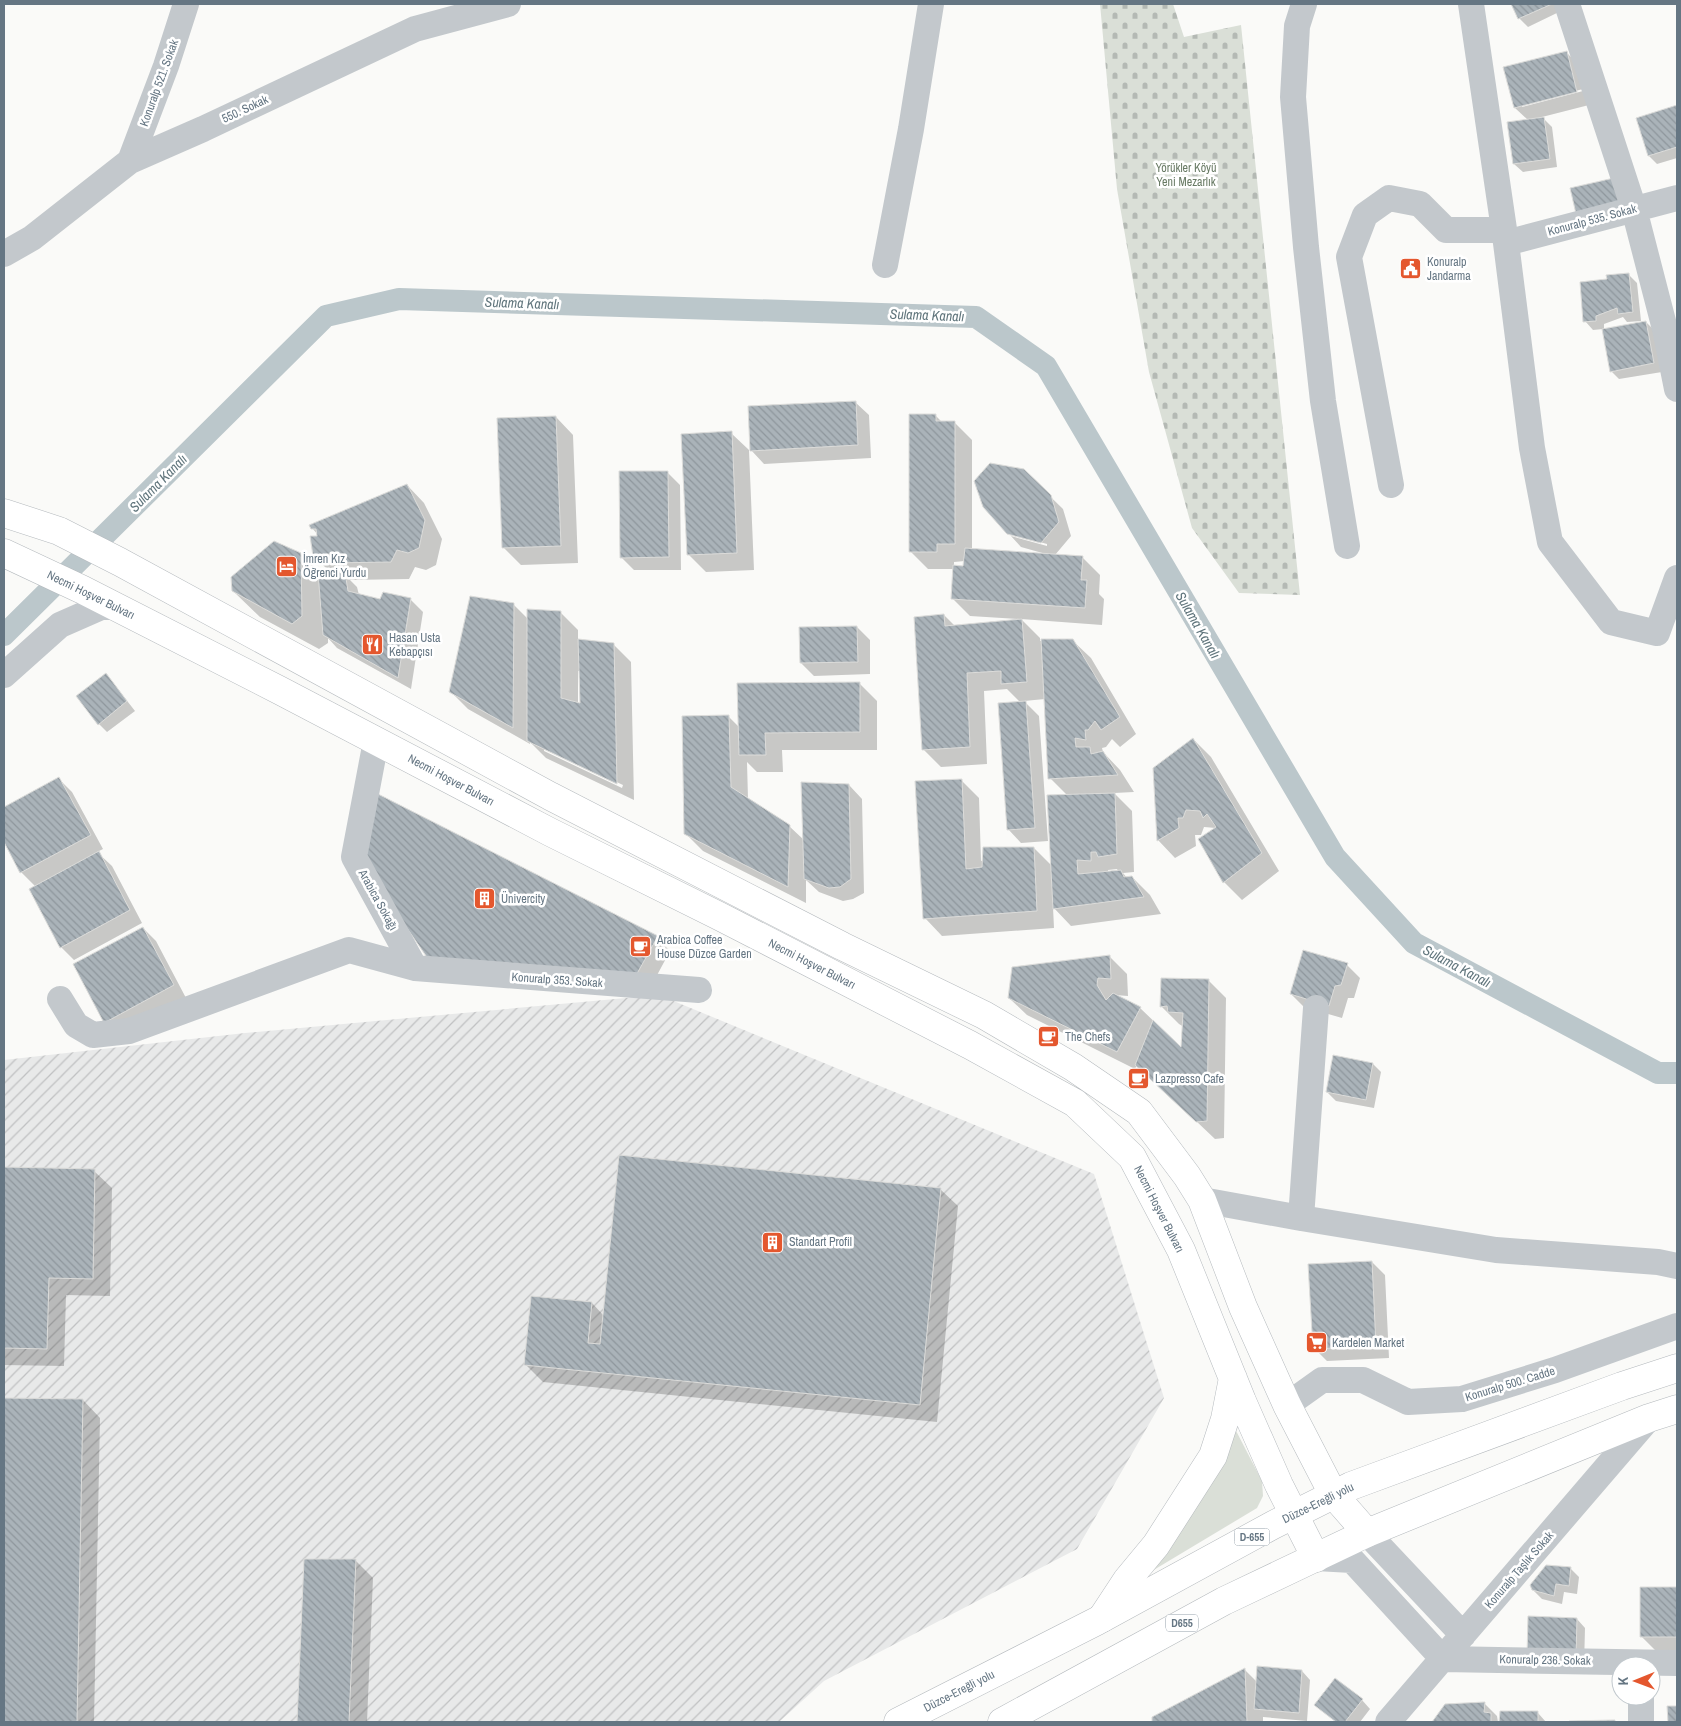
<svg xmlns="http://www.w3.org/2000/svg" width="1681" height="1726" viewBox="0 0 1681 1726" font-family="'Archivo Narrow',sans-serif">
	<defs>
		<pattern id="industrial-furrows" width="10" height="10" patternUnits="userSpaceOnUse" patternTransform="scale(1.25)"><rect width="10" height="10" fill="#e8e9e9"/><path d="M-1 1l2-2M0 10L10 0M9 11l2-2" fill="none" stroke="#c0c1c2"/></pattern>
		<pattern id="cemetery-stones" width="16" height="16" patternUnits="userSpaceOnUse" patternTransform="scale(1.25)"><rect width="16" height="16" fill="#dadfd7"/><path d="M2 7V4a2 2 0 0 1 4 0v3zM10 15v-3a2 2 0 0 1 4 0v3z" fill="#b4b9b4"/></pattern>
		<pattern id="building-back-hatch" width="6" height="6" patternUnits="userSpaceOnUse" patternTransform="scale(1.25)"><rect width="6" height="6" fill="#aab3b9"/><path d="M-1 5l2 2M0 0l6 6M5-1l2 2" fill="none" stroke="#8e969c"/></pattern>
	</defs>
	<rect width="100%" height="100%" fill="#fafaf8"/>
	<path fill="url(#industrial-furrows)" d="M659 995 1094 1174 1164 1398 1077 1549 824 1681 779 1722H4V1060L245 1033Z"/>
	<path fill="#dadfd7" d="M1232 1423 1262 1481 1263 1496 1257 1508 1152 1571 1158 1553Z"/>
	<path fill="url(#cemetery-stones)" d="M1100 4H1173L1184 37 1241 25 1300 595 1239 593 1192 528 1149 372 1117 189Z"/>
	<path fill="#0003" fill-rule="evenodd" d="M1513 4H1555L1559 12 1528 27 1519 18Z
		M1566 52 1579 65 1589 105 1542 117 1552 127 1557 167 1523 172 1514 164 1508 123 1528 120 1515 108ZM1583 89V91L1522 107V105Z
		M1677 106V158L1657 164 1649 156 1637 119Z
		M1628 274 1637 283 1641 321 1627 322 1623 317 1604 324V330L1646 322 1655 331 1662 372 1619 379 1611 371 1603 329 1593 330 1585 321 1608 280Z
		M855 402 869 415 871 458 764 464 751 450Z
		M936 416 942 422H954L972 440V549L1046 554 1021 547 1011 536 1047 546V544L1007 533 1023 470 1063 509 1071 536 1055 555 1082 557 1100 575 1099 594 1104 599 1102 625 1021 619 1040 638V641H1073L1091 658 1136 734 1120 747 1112 739 1106 747 1102 748 1103 752 1120 770 1134 792 1114 793 1132 811 1134 872 1123 873 1127 878 1132 877 1150 895 1161 914 1071 926 1053 907 1054 928 942 936 925 918 961 780 979 798 981 861 1034 848 1052 866 1067 795 1050 778 1045 699 1024 701 1039 716 1048 841 1021 843 1008 829 1021 703 1007 689 984 691 987 764 941 767 923 749 944 615 955 626 1020 619 970 616 952 598 954 569H928L910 551ZM965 561V567L954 566V562ZM1117 869 1118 871 1108 872V870Z
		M556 417 573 435 578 563 521 565 503 547Z
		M731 433 749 450 754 570 706 572 688 554Z
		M667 472 680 485 681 570H634L621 557Z
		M407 485 424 503 442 539 436 565 426 570 415 567 409 579 350 580 357 587 359 595 381 600 410 599 423 612 411 689 337 648 328 638V643L319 649 260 617 233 591 301 554 321 574H332L314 556 318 535 312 528Z
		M513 604 528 619 561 613 578 630V640L613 644 631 662 634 800 546 758 530 742V744L468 709 450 691ZM578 671H580L581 705 578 704ZM544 748 623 785 622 788 544 751Z
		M857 627 870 640V674L814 676 801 663Z
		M859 683 877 701V750H782L783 772H757L747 762 748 799 789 826 804 840 849 785 862 799 864 893 853 899 843 901 819 892 806 880V903L703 851 685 833 729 717 739 727Z
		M114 684 135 711 107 732 99 724Z
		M1193 739 1211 757 1279 871 1242 900 1224 882 1199 839 1216 828 1204 827 1201 835H1195L1196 846 1175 858 1158 840 1155 769Z
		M59 779 72 792 103 849 97 852 112 866 142 923 74 960 61 947 36 887 21 872 4 839V808Z
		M379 796 657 938 670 951 648 992Z
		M143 928 156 941 186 998 118 1035 74 965Z
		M1109 956 1127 974 1128 996 1115 995 1140 1008 1183 1049 1184 1027 1179 1024 1162 1007 1163 979 1209 981 1226 998 1224 1138 1215 1139 1137 1065 1135 1069 1027 1015 1009 998Z
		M1347 965 1360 978 1354 998H1348L1342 1018 1304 1007 1291 994Z
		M1373 1064 1381 1072 1374 1108 1336 1101 1327 1092Z
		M4 1169 94 1171 112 1188 110 1296 66 1295 64 1366 4 1365Z
		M940 1189 958 1206 937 1422 543 1382 526 1365 592 1303 604 1316Z
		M1372 1262 1385 1275 1389 1358 1327 1361 1314 1348Z
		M4 1399 83 1400 100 1418 94 1722H4Z
		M305 1560H355L373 1578 367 1722H298Z
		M1570 1568 1579 1577 1577 1594 1564 1592 1562 1604 1542 1599 1533 1590Z
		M1641 1588H1677V1650H1655L1642 1637Z
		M1577 1619 1585 1628 1584 1666 1528 1656Z
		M1245 1670 1257 1682 1302 1671 1310 1680 1307 1721 1263 1717V1722H1153V1717Z
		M1362 1700 1370 1709 1360 1722H1336L1316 1705Z
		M1484 1703 1497 1716 1498 1722H1433L1446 1705Z
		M1501 1712 1538 1713 1546 1722H1501Z"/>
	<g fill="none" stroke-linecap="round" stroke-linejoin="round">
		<path stroke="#bbc7cb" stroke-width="22" d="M4 635 326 316 399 299 976 317 1046 366 1335 857 1414 943 1658 1073H1677"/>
	</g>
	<path fill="url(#building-back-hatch)" stroke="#dcdcda" d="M1511 4H1552L1518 19Z
		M1567 51 1577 92 1514 108 1503 67Z
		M1677 105V147L1648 156 1636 118Z
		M1544 117 1550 159 1513 164 1507 122Z
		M1614 178 1621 209 1577 218 1570 188Z
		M1629 273 1633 312 1618 314 1617 308 1596 316V321L1583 322 1580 282 1607 279 1606 275Z
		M1646 321 1654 363 1610 372 1602 329Z
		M856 401 858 445 750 451 748 406Z
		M909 414H936V421H955V544H937V552H909Z
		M556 416 561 546 502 548 497 418Z
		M732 431 737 553 687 555 681 434Z
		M990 463 1024 469 1051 495 1059 522 1041 543 1007 534 983 507 974 481Z
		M619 471H668L669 557 620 558Z
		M407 484 425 520 419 548 408 553 397 550 391 562 328 563 329 554 313 556 310 536H317L316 529H311L309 525Z
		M274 541 301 553 302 616 292 624 232 591 231 577Z
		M965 548 1083 556 1081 580H1087L1085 608 951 599 953 565 963 566Z
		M345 572 348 591 380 599 383 592 411 598 398 678 323 635 318 573Z
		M470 596 514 603 513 728 449 692Z
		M527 609 561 611V698L580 703 578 639 614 643 617 784 527 741Z
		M944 614 945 626 1022 619 1027 682 1001 684V671L967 673 970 747 922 750 914 617Z
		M857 626 858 662 800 663 799 627Z
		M1041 639H1073L1120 717 1101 730 1095 721 1088 730H1085L1086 740 1075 738 1076 747H1090L1091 754 1103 751 1118 775 1048 779Z
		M106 673 127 701 98 725 76 696Z
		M860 682V732L765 733 766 755H739L737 683Z
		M1026 701 1035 828 1007 830 998 703Z
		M729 715 731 787 790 825 788 887 684 834 682 716Z
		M1193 738 1262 853 1223 883 1198 839 1216 827 1207 814 1203 818 1200 811 1186 810 1183 818H1178L1179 828 1157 841 1153 768Z
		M59 777 91 835 20 873 4 842V807Z
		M962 779 966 869 982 867 983 847H1034L1037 911 923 919 915 781Z
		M801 782 849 784 851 879 840 887 829 888 804 879Z
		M1115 793 1117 854 1098 857 1096 852H1091V861L1077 860 1078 874 1121 870 1124 877 1132 876 1144 897 1053 909 1047 795Z
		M378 794 658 936 634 979 435 969 361 861Z
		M99 851 130 910 60 948 29 889Z
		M143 927 174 985 104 1023 73 964Z
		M1303 950 1348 963 1341 985 1335 986 1329 1006 1290 994Z
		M1110 955 1111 979 1098 978 1097 985 1106 1000 1113 993 1141 1007 1117 1052 1008 998 1012 967Z
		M1161 978 1209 979 1207 1121 1196 1122 1135 1065 1153 1020 1181 1047 1183 1013 1168 1012 1167 1006 1160 1007Z
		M1333 1055 1373 1063 1366 1100 1326 1092Z
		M619 1155 941 1188 920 1405 524 1365 531 1296 592 1302 588 1343 600 1344Z
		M4 1167 95 1169 93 1279 49 1278 47 1349 4 1348Z
		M1372 1261 1376 1346 1313 1349 1308 1264Z
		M4 1398 83 1399 77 1722H4Z
		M304 1559H356L349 1722H297Z
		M1546 1565 1571 1567 1569 1586 1556 1584 1554 1596 1532 1590 1530 1585Z
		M1640 1587H1677V1637H1640Z
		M1528 1616 1577 1618 1576 1658 1527 1656Z
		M1257 1666 1302 1670 1299 1713 1254 1709Z
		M1245 1668 1247 1722H1152V1717Z
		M1335 1678 1363 1699 1345 1722H1336L1314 1705Z
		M1485 1702 1484 1712 1491 1713V1722H1432L1445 1704Z
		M1667 1706H1677V1722H1668Z
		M1500 1711H1538V1722H1499Z
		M1615 1720V1722H1569V1721Z"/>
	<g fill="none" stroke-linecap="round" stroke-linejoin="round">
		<defs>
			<path id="major" d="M4 513 59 531 120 562 550 796 842 946 984 1015 1073 1067 1139 1112 1187 1176 1202 1200 1243 1307 1287 1405 1333 1494 1367 1533
				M4 553 83 590 279 690 550 832 719 916 970 1045 1075 1103 1132 1157 1181 1250 1242 1401 1279 1485 1316 1558
				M1102 1618 1127 1580 1156 1545 1213 1456 1225 1419 1233 1378"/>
			<path id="highway" d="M898 1722 1097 1621 1273 1525 1351 1486 1622 1386 1677 1368
				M1002 1722 1224 1601 1367 1533 1649 1418 1677 1409"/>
		</defs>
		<use href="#major" stroke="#b5babe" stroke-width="29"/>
		<use href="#highway" stroke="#b4b9bd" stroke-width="29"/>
		<path stroke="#c3c8cc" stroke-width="26" d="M1304 4 1297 26 1293 97 1306 247 1323 401 1347 546
			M1471 4 1506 243 1532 448 1550 542 1611 622 1657 633 1677 578
			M1567 4 1634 209 1665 329 1677 389
			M130 161 166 66 186 4
			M1506 243 1677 198
			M4 254 32 238 130 161 203 129 415 29 508 4
			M885 265 911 129 931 4
			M1391 485 1349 257 1365 215 1389 198 1420 204 1446 230H1504
			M4 675 60 625 101 607H116
			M376 741 354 857 415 968
			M60 999 76 1025 93 1035 129 1031 349 950 415 968 699 990
			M1316 1008 1301 1218 1496 1250 1658 1262 1677 1266
			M1202 1200 1301 1218
			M1287 1405 1322 1380H1363L1408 1402 1462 1399 1555 1370 1677 1326
			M1367 1533 1463 1635
			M1316 1558 1352 1560 1443 1659 1677 1663
			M1641 1696V1722
			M1388 1722 1649 1418"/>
		<use href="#major" stroke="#fff" stroke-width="28"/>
		<use href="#highway" stroke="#fff" stroke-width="28"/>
	</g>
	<defs>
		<symbol id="civic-square" viewBox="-11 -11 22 22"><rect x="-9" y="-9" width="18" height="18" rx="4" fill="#e4572e" stroke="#fff"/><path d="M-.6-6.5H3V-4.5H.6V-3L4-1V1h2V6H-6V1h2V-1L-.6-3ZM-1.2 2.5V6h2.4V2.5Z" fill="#fff"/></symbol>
		<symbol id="hotel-square" viewBox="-11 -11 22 22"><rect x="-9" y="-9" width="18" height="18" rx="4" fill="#e4572e" stroke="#fff"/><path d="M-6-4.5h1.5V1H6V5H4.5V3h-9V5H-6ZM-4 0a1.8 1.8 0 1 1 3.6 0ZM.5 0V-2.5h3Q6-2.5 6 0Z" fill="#fff"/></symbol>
		<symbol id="restaurant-square" viewBox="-11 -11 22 22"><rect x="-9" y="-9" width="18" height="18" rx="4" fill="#e4572e" stroke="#fff"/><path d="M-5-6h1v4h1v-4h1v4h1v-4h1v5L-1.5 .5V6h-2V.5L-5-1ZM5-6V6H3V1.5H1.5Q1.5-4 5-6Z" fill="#fff"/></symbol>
		<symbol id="building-square" viewBox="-11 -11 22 22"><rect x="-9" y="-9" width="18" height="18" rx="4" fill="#e4572e" stroke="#fff"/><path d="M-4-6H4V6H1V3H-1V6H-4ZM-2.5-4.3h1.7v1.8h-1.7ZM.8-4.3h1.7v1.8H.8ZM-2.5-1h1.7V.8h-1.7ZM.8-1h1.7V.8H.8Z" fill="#fff"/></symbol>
		<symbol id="cafe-square" viewBox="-11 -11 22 22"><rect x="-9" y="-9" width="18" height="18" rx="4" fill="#e4572e" stroke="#fff"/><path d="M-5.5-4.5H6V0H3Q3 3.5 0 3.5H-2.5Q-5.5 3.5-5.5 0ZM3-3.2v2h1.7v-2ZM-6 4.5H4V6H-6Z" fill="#fff"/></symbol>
		<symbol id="supermarket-square" viewBox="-11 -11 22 22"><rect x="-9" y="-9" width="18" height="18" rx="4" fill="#e4572e" stroke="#fff"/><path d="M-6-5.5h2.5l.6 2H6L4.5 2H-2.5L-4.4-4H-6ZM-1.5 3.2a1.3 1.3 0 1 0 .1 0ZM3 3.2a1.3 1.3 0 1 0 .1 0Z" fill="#fff"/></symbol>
	</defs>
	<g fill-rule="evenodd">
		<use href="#civic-square" x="1398" y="256" width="25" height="25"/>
		<use href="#hotel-square" x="274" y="554" width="25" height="25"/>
		<use href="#restaurant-square" x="360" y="632" width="25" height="25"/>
		<use href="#building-square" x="472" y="886" width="25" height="25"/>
		<use href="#cafe-square" x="628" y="934" width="25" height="25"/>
		<use href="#cafe-square" x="1036" y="1024" width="25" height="25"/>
		<use href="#cafe-square" x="1126" y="1066" width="25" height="25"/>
		<use href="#building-square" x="760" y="1230" width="25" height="25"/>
		<use href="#supermarket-square" x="1304" y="1330" width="25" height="25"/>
	</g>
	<g text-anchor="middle" stroke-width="5" stroke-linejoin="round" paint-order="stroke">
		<g fill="#fff" stroke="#939fa8" stroke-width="1">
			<rect x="1234.5" y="1528.5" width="35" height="17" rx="4"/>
			<rect x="1166" y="1614.5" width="32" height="17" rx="4"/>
		</g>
		<g font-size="11" font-weight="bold" fill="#657683">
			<text x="1252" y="1541">D-655</text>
			<text x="1182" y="1627">D655</text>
		</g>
		<g font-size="12" fill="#657683" stroke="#fff">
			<text transform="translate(159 83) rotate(-70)" y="4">Konuralp 521. Sokak</text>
			<text transform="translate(245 109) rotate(-25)" y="4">550. Sokak</text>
			<text transform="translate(1592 220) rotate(-15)" y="4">Konuralp 535. Sokak</text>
			<text transform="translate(91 595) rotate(26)" y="4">Necmi Hoşver Bulvarı</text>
			<text transform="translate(451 780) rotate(28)" y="4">Necmi Hoşver Bulvarı</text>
			<text transform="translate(378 900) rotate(61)" y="4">Arabica Sokağı</text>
			<text transform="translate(812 964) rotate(27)" y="4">Necmi Hoşver Bulvarı</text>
			<text transform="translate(557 980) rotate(4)" y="4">Konuralp 353. Sokak</text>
			<text transform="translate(1159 1209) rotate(63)" y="4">Necmi Hoşver Bulvarı</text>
			<text transform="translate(1510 1384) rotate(-17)" y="4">Konuralp 500. Cadde</text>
			<text transform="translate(1318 1503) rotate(-26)" y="4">Düzce-Ereğli yolu</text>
			<text transform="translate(1519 1570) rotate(-49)" y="4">Konuralp Taşlık Sokak</text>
			<text transform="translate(1545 1660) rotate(1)" y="4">Konuralp 236. Sokak</text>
			<text transform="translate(959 1691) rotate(-27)" y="4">Düzce-Ereğli yolu</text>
		</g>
		<g font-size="12" fill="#687a64" stroke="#fff">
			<text x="1186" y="172">Yörükler Köyü<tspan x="1186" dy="14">Yeni Mezarlık</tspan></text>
		</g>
		<g font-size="12" fill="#657683" stroke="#fff" text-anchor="start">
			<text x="1427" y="266">Konuralp<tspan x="1427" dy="14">Jandarma</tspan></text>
			<text x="303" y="563">İmren Kız<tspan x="303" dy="14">Öğrenci Yurdu</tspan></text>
			<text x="389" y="642">Hasan Usta<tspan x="389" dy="14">Kebapçısı</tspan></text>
			<text x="501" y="903">Ünivercity</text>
			<text x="657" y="944">Arabica Coffee<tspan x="657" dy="14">House Düzce Garden</tspan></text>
			<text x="1065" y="1041">The Chefs</text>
			<text x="1155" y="1083">Lazpresso Cafe</text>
			<text x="789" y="1246">Standart Profil</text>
			<text x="1332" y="1347">Kardelen Market</text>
		</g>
		<g font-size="14" font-style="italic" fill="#60757c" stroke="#fff">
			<text transform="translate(522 303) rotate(2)" y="5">Sulama Kanalı</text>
			<text transform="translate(927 315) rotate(2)" y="5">Sulama Kanalı</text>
			<text transform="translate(158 483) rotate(-45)" y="5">Sulama Kanalı</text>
			<text transform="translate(1198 625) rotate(60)" y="5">Sulama Kanalı</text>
			<text transform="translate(1457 966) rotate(28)" y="5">Sulama Kanalı</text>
		</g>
	</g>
	<rect width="1681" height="1726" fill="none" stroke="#657683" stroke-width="10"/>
	<g transform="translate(1636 1681) rotate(269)"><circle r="24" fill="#ffffff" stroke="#c1c8cd"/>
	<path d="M0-4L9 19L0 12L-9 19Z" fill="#e4572e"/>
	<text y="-8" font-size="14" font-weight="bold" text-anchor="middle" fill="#657683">K</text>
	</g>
</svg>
